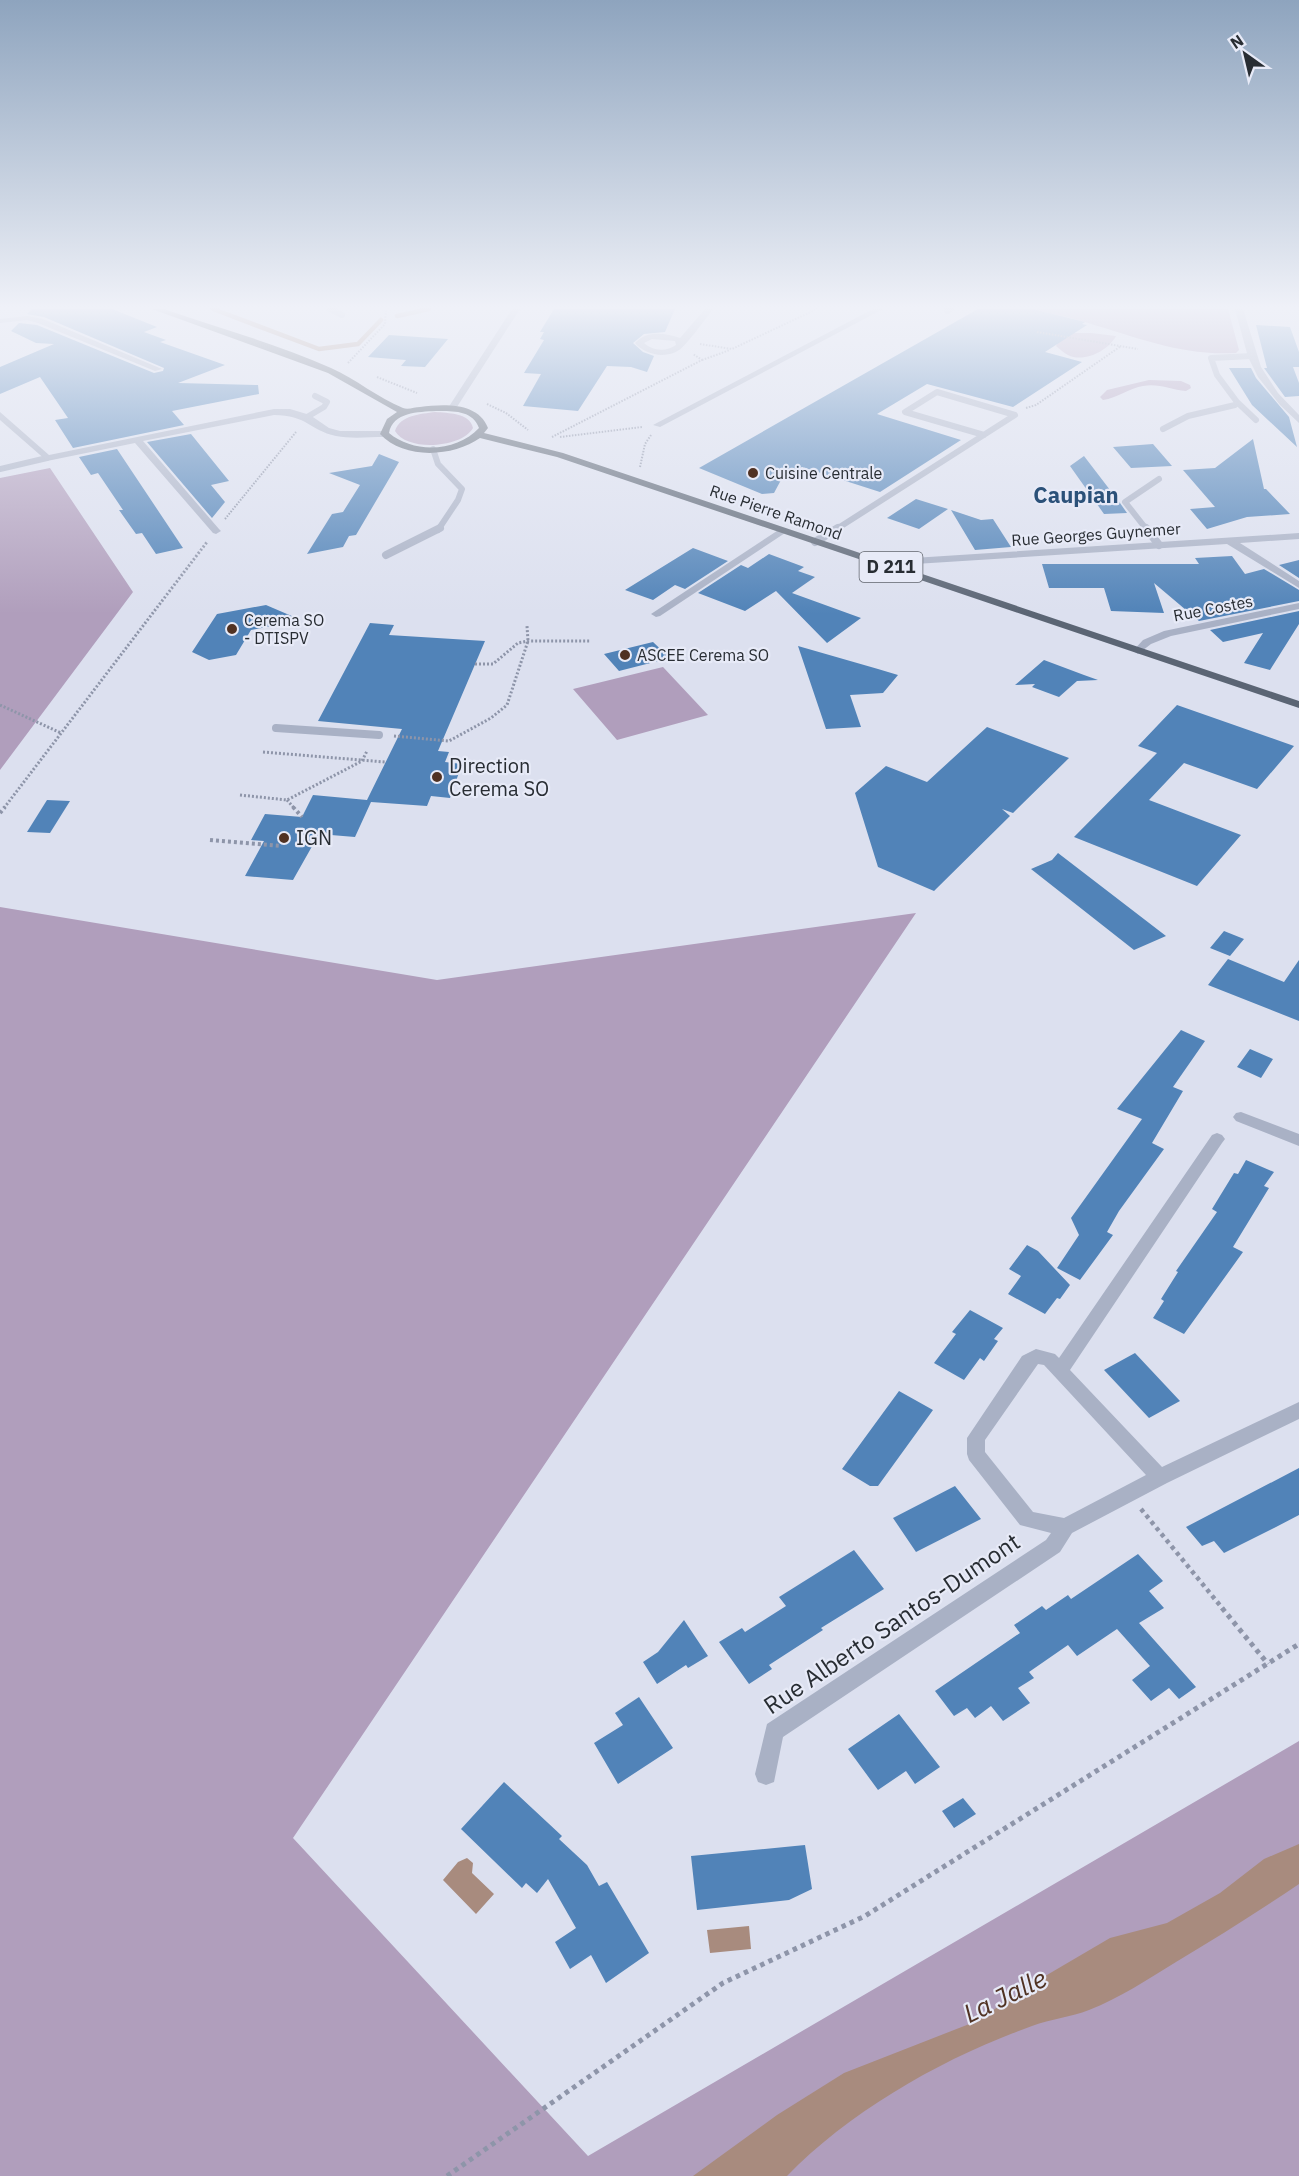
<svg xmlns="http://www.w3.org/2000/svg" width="1299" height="2176" viewBox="0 0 1299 2176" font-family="'IBM Plex Sans',sans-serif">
	<rect width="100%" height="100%" fill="#dce0ef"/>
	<path fill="#b09ebc" d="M1034 309H1228L1239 350 1236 353C1182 356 1139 338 1088 323 1070 317 1052 314 1034 309Z
		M1070 333H1091L1116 336C1108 351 1084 363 1068 355 1064 353 1060 349 1056 346L1060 339Z
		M1149 380 1181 381 1190 385 1191 388 1186 391C1171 390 1159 383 1143 386 1130 388 1117 398 1103 400L1100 397 1107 390Z
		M435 412C448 413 470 413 473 428 462 448 407 452 395 431 400 415 421 414 435 412Z
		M50 468 133 592 0 770V478Z
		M663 667 708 715 617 740 573 689Z
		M0 907 437 980 916 913 293 1838 588 2156 1299 1741V2176H0Z"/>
	<path fill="#a88b7e" d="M1299 1844V1884C1259 1911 1218 1937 1176 1962 1148 1979 1120 1998 1089 2010 1071 2017 1051 2019 1032 2026 945 2057 851 2110 787 2176H693L777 2115 844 2073 977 2021 1035 1982 1110 1938 1167 1923 1220 1893 1264 1859Z
		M467 1858 473 1863 472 1873 494 1894 476 1914 443 1880 458 1862Z
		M749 1926 751 1949 710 1953 707 1930Z"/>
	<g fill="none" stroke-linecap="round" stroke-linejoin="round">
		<path stroke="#a88b7e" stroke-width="4.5" d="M213 309 319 349 358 344 381 320
			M397 316 429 309"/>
	</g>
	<path fill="#5183b8" d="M32 309H112L157 327 144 332 166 340 160 342 225 365 178 383 258 385 259 394 172 411 184 425 73 448 55 420 68 418 40 377 0 394V367L54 344 36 343 11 331 19 323 37 325 154 373 163 371 164 368 44 317 27 314Z
		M554 309H675L665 332 644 334 633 343 643 352 654 356 647 372 631 367 607 366 578 411 523 406 541 374 524 373 544 340 540 339 544 332H540Z
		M978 309H1033L1085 322 1082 324 1087 325 1045 352 1082 362 1013 407 927 384 877 414 961 440 880 492 802 467 781 480 774 493 762 494 699 468Z
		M1256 325 1290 327 1299 352V367H1293L1299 383V396L1285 397 1264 368H1267Z
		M389 335 448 339 425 367 401 366 406 360 368 357Z
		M1229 368H1251L1256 378 1289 417 1297 447 1252 405Z
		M191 434 229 481 211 485 225 502 212 518 147 442Z
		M1253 439 1264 489H1266L1290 514 1247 517 1207 529 1190 509 1215 507 1183 470 1215 468Z
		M1153 444 1172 466 1131 468 1113 447Z
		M117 449 183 548 156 554 142 533 136 534 119 510H123L98 473 91 475 79 457Z
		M379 454 399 462 356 535 349 536 343 547 307 554 332 514 343 512 360 485 329 473 372 466Z
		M1084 456 1120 503 1127 513 1104 514 1070 466Z
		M916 499 948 509 919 529 887 518Z
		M951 510 981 520 993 519 1011 547 975 550Z
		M693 548 728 561 685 589 675 585 653 600 625 590Z
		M769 554 804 567 798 571 815 577 792 593 861 618 827 643 776 591 745 611 698 593 741 565 748 568Z
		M1232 556 1245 574 1264 569 1299 590V601L1199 621 1154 583 1164 613 1111 611 1104 588H1049L1042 564H1199L1195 558Z
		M1299 560V578L1279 565Z
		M266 605 301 620 251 630 236 655 209 660 192 652 217 614Z
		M1299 611V624L1270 670 1244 663 1263 633 1223 642 1210 630Z
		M370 623 394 625 389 635 485 641 438 751 449 752 445 762 462 764 450 798 431 796 427 806 371 802 355 837 319 834 293 880 245 876 264 841 251 840 265 814 302 817 313 795 367 800 402 729 318 721Z
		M653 642 670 658 619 671 604 654Z
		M798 646 878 669 898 675 883 693 850 695 861 727 826 729Z
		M1044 660 1084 675 1098 680 1077 681 1059 697 1032 687 1035 684 1015 685Z
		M1177 705 1294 746 1257 789 1184 763 1149 800 1241 835 1197 886 1074 837 1157 753 1138 746Z
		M987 727 1069 758 1013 813 1002 809 1010 816 934 891 878 867 855 793 886 766 927 782Z
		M47 800 70 801 50 833 27 832Z
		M1058 853 1166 936 1134 950 1031 869 1052 860Z
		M1224 931 1244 939 1230 956 1210 948Z
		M1228 959 1284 982 1299 960V1021L1208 985Z
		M1181 1030 1205 1041 1173 1087 1183 1091 1152 1143 1164 1149 1119 1211 1107 1232 1113 1235 1080 1280 1057 1268 1079 1235 1071 1218 1142 1119 1117 1109Z
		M1250 1049 1273 1059 1261 1078 1237 1067Z
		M1246 1160 1274 1172 1264 1186 1269 1188 1233 1247 1243 1252 1184 1334 1153 1318 1164 1301 1161 1299 1178 1272 1176 1271 1217 1212 1212 1209 1234 1173 1238 1174Z
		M1027 1245 1038 1251 1070 1285 1060 1299 1057 1298 1045 1314 1008 1294 1021 1276 1009 1269Z
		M970 1310 1003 1328 994 1339 998 1341 984 1361 980 1358 964 1380 934 1363 956 1334 952 1332Z
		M1135 1353 1180 1401 1149 1418 1104 1370Z
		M899 1391 933 1410 878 1486H870L842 1469Z
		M1299 1468V1515L1276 1527 1224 1553 1214 1541 1202 1546 1186 1527Z
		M955 1486 981 1519 916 1552 893 1518Z
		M854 1550 884 1589 821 1628 823 1630 769 1665 772 1669 749 1684 719 1642 742 1628 745 1632 786 1606 779 1597Z
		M1138 1554 1163 1581 1149 1591 1164 1608 1139 1623 1196 1687 1179 1699 1169 1688 1151 1701 1132 1680 1150 1666 1117 1629 1077 1656 1068 1645 1029 1672 1034 1678 1018 1688 1030 1703 1003 1721 991 1706 975 1718 967 1708 954 1716 935 1691 1020 1633 1014 1625 1042 1606 1046 1610 1068 1595 1071 1599Z
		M684 1620 708 1656 688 1668 686 1665 657 1684 643 1662 658 1652Z
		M639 1697 673 1748 618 1784 594 1743 623 1725 615 1713Z
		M899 1714 940 1767 915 1784 906 1771 878 1790 848 1749Z
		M504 1782 562 1836 559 1839 587 1865 599 1886 607 1882 649 1953 606 1983 591 1955 570 1969 555 1942 576 1928 548 1879 537 1893 526 1883 522 1888 461 1829Z
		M963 1798 976 1814 954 1828 942 1811Z
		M805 1845 812 1889 789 1900 697 1910 691 1856Z"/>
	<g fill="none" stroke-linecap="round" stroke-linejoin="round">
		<path stroke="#8e95a9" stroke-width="2" stroke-dasharray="1.5 1.5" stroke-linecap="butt" d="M1037 332 1138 349
			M700 344 732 349 817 309
			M702 360 730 350
			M348 363 385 324 386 309
			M377 377 417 393
			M487 404 506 413 528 430
			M1026 408 1036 405 1121 346
			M552 437 702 360 693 354
			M560 437 642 427
			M640 467 645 444 651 435
			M225 519 296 432"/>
		<path stroke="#8e95a9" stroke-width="3" stroke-dasharray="2 2" stroke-linecap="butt" d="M475 664H493L518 643 528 641H590
			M0 705 61 733
			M394 736 449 741 491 718 507 705 528 641 527 626
			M263 752 385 762
			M240 795 287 800 362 761 367 751
			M287 800 294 808
			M4 808 207 542"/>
		<path stroke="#8e95a9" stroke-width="4" stroke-dasharray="3 3" stroke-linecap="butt" d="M293 807 302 817
			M0 813 5 807
			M210 840 281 846"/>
		<path stroke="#8e95a9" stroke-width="4.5" stroke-dasharray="4 4" stroke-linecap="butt" d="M1141 1509 1223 1609"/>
		<path stroke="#8e95a9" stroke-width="5" stroke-dasharray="4.5 4.5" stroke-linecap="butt" d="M1222 1608 1268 1664
			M447 2176 723 1983 865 1916 1299 1644"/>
		<path stroke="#a9b1c5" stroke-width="6" d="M330 309 342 315
			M947 311 951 309
			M1237 402 1256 420
			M307 417 324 407 327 402 315 396
			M1163 429 1188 416 1235 405 1237 402 1217 375 1211 358 1252 356
			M433 449 438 464 462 489 458 500 438 530
			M0 469 47 458
			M835 530 1015 415 937 392 905 412 984 435
			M1147 530 1125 502 1159 479"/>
		<path stroke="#a9b1c5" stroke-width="8" d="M1146 528 1159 545
			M815 542 838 528
			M386 555 440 528
			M276 728 379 735"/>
		<path fill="#a9b1c5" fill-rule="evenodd" d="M705 309H713C707 317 685 347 679 350 666 359 645 355 635 343 647 330 665 333 680 338ZM652 339 675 341 676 345C666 352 653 351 644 343Z
			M873 309H883L660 427 653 425Z
			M27 316 43 319 162 369 155 371 38 323 27 320 0 323V319Z
			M274 409H290L310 415 329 428 340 431H384L388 434 384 437C369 437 351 439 336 436 309 430 307 415 274 415L143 441 219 529 221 531 216 534 213 533 135 443 47 461 0 420V412L49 455Z
			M780 529 788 531 660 616 656 617 651 614Z
			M1299 533V539L1240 543 1299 581V588L1227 544 915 564 902 572 893 570 913 558Z
			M1299 603V609L1171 636 1151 644 1138 654 1133 651 1143 640 1164 631Z
			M1241 1112 1299 1134V1146L1236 1121 1233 1117 1236 1113Z
			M1217 1133 1222 1135 1225 1139 1222 1143 1070 1370 1162 1467 1299 1402V1419L1167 1483 1072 1533 1060 1552 783 1737 774 1782 766 1785 758 1782 755 1774 767 1724 1046 1540 1051 1533 1020 1525 969 1460 967 1454V1438L1022 1356 1036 1349 1055 1354 1059 1358 1212 1135ZM1038 1364 1044 1365 1146 1475 1064 1518 1033 1512 985 1452V1440Z"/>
		<path fill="#a9b1c5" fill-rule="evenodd" d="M512 309H520L455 410H449L448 408Z
			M1235 309H1243L1261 367 1278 393 1299 415V423L1280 405 1258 377 1248 357Z"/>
		<path fill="#5b6574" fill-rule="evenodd" d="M152 309H164C219 328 277 344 331 368 356 379 378 398 403 408 408 410 415 407 420 407 444 404 478 402 488 428L484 433 563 453 1299 701V708L557 457 480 438C453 457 404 460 380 434L387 419 397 412 328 373ZM436 411C452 411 473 410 479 428 457 452 414 454 389 433 393 412 418 412 436 411Z"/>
	</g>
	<linearGradient id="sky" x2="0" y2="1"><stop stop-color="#8ea4be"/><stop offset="0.5" stop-color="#eff1f8"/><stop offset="1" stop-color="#eff1f8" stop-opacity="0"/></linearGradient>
	<rect width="1299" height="614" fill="url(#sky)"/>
	<g fill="#503223" stroke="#e7eaf7" stroke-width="2">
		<circle cx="753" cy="473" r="6"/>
		<circle cx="232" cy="629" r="6"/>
		<circle cx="625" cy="655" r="6"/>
		<circle cx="437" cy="777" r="6"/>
		<circle cx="284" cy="838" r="6"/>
	</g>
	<g text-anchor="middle" stroke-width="4.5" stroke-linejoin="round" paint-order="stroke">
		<g font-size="16" fill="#282d33" stroke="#e7eaf7" text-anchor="start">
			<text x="765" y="479">Cuisine Centrale</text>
			<text x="244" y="626">Cerema SO<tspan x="244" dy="18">- DTISPV</tspan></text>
			<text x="637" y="661">ASCEE Cerema SO</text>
		</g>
		<g font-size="16" fill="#282d33" stroke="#e7eaf7">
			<text transform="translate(776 512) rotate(19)" y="6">Rue Pierre Ramond</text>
			<text transform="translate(1096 534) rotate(-4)" y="6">Rue Georges Guynemer</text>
			<text transform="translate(1213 608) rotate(-11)" y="6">Rue Costes</text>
		</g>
		<rect fill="#e7eaf7" stroke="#61666e" stroke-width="1.5" x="859.5" y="552" width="63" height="30" rx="4.5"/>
		<g font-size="18" font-weight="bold" fill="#282d33">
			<text x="891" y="573">D 211</text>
		</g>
		<g font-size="20" fill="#282d33" stroke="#e7eaf7" text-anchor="start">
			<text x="449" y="773">Direction<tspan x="449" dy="23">Cerema SO</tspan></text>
			<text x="296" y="845">IGN</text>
		</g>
		<g font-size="22" font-weight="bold" fill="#2b5179" stroke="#e7eaf7">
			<text x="1076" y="503">Caupian</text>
		</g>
		<g font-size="24" fill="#282d33" stroke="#e7eaf7">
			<text transform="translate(892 1624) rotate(-34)" y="8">Rue Alberto Santos-Dumont</text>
		</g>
		<g font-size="26" font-style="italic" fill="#503223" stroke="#e7eaf7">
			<text transform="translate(1005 1996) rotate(-26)" y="9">La Jalle</text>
		</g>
	</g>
	<g transform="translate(1245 54) rotate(326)" stroke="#e7eaf7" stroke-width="4.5" paint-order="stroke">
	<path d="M0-4.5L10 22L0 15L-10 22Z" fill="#282d33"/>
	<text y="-9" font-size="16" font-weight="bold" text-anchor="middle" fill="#282d33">N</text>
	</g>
</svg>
